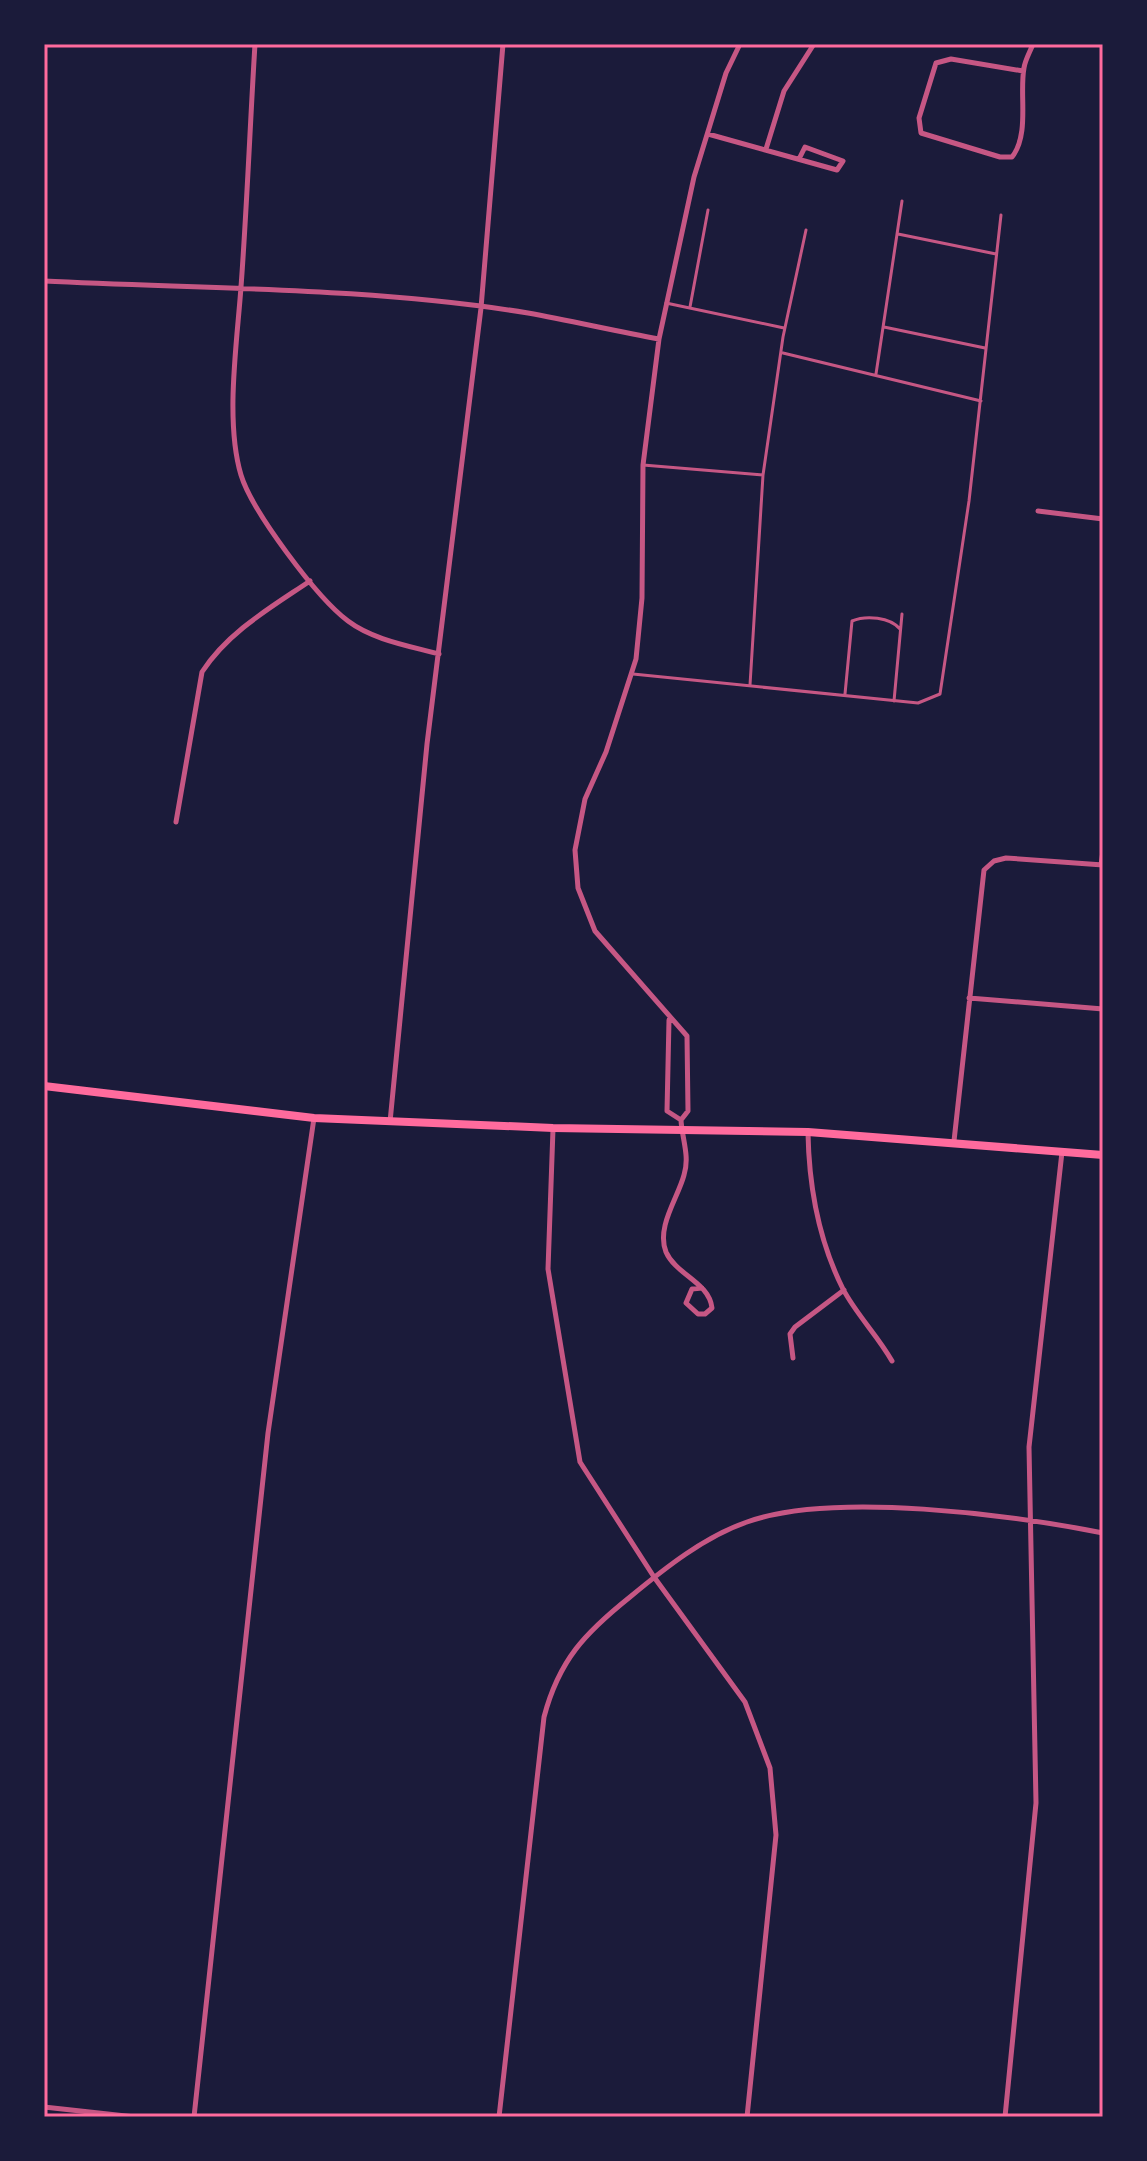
<svg xmlns="http://www.w3.org/2000/svg" width="1147" height="2161" viewBox="0 0 1147 2161" font-family="Figtree,sans-serif">
	<rect width="100%" height="100%" fill="#1b1b3a"/>
	<g fill="none" stroke-linecap="round" stroke-linejoin="round">
		<path stroke="#c65784" stroke-width="3" d="M898 234 996 254
			M666 303 784 328
			M690 307 708 210
			M884 327 985 348
			M783 353 981 401
			M876 374 902 201
			M643 465 763 475
			M633 674 918 703 940 694 969 501 1001 215
			M750 685 763 475 783 337 806 230
			M845 694 852 621C866 615 890 617 900 629
			M894 701 902 614"/>
		<path stroke="#c65784" stroke-width="5" d="M255 44C250 125 247 206 241 287 237 343 225 421 241 475 252 511 317 598 348 621 373 640 410 646 439 654
			M1023 71 951 59 936 63 919 118 921 133 1000 157H1012C1030 134 1019 94 1024 68 1025 60 1030 52 1033 44
			M708 134 837 170 843 161 805 147 799 159
			M766 149 784 91 814 44
			M44 281C205 289 369 287 528 313 572 321 615 331 659 339
			M1038 511 1103 519
			M176 822 202 672C228 632 270 608 310 581
			M1101 865 1103 851
			M969 998 1103 1009
			M669 1020 667 1111 681 1120
			M390 1122 427 744 481 308 503 44
			M553 1129 548 1269 580 1462 654 1577 745 1702 770 1768 776 1835 747 2117
			M808 1133C809 1188 818 1239 843 1289 856 1314 878 1336 892 1361
			M954 1141 984 870 994 861 1006 858 1103 865
			M702 1288 692 1289 686 1303 698 1314H705L712 1308C709 1282 676 1275 666 1252 656 1227 678 1198 684 1175 690 1156 682 1139 681 1120L688 1111 687 1036 595 931 578 888 575 850 585 799 606 752 636 659 642 598 643 465 659 339 694 177 726 73 740 44
			M793 1358 790 1334 795 1327 844 1290
			M44 2107 135 2117
			M194 2117 268 1433 314 1118
			M499 2117 544 1717C559 1660 585 1633 630 1597 665 1568 704 1537 747 1522 833 1491 1013 1515 1103 1533
			M1005 2117 1036 1803 1029 1447 1062 1152"/>
		<path stroke="#ff6b9d" stroke-width="8" d="M44 1086 314 1118 553 1128 808 1132 1103 1155"/>
	</g>
	<rect width="1147" height="2161" fill="none" stroke="#1b1b3a" stroke-width="92"/>
	<rect x="46" y="46" width="1055" height="2069" fill="none" stroke="#ff6b9d" stroke-width="3"/>
</svg>
